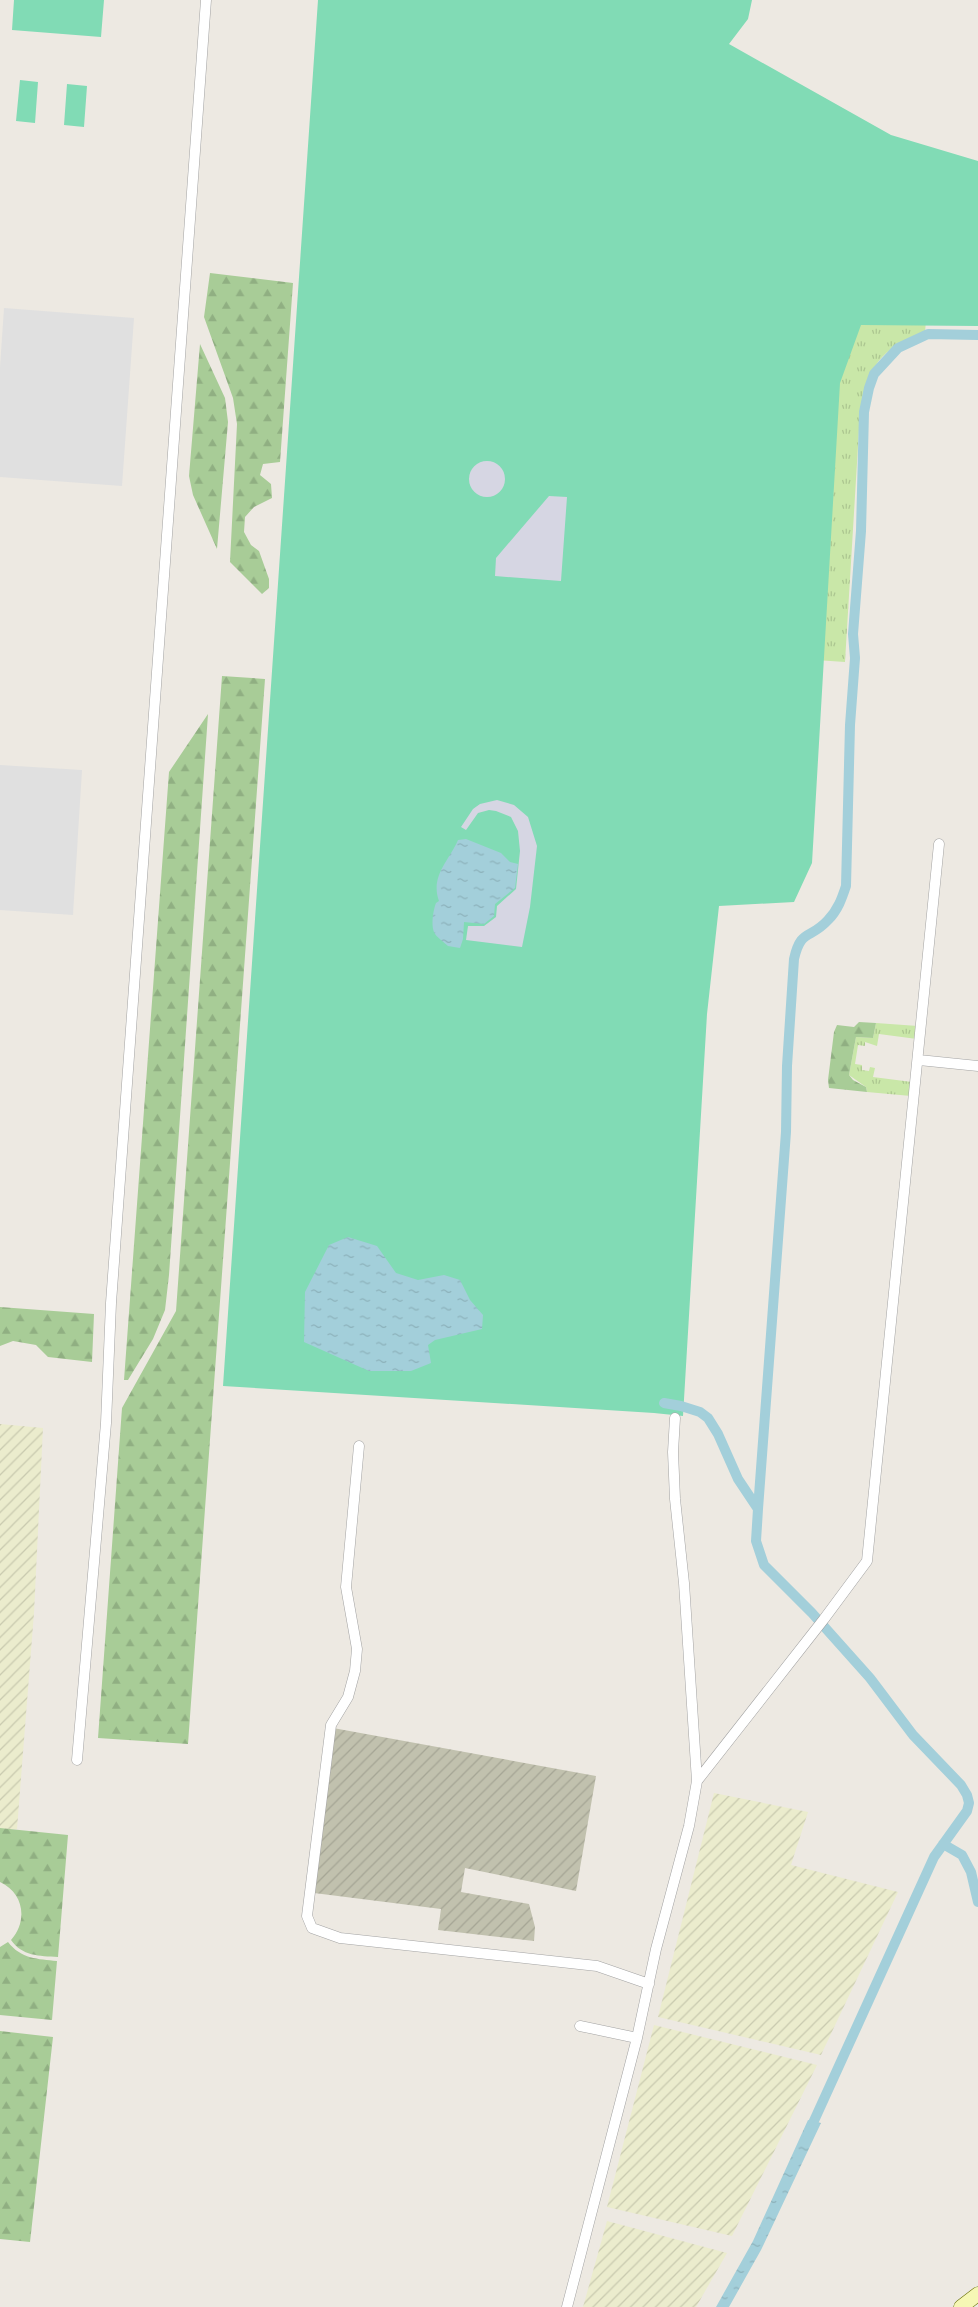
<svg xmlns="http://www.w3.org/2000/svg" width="978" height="2307" viewBox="0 0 978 2307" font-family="Barlow,sans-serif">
	<defs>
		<pattern id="construction-furrows" width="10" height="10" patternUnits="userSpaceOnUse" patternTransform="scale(1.25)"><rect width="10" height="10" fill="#c1c1ae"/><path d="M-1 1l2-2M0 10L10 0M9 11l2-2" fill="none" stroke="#a5a595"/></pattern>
		<pattern id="farmland-furrows" width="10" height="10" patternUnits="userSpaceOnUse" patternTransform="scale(1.25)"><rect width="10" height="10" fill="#ebeccd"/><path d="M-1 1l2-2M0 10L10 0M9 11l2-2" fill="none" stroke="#c9caaf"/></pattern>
		<pattern id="grass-tufts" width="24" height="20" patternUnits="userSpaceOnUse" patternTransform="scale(1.25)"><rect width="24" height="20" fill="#c9e7a8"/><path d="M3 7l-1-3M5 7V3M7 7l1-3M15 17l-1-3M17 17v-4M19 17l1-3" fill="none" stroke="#acc690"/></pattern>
		<pattern id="forest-firs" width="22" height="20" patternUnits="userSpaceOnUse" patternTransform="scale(1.25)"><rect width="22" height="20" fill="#a8cc97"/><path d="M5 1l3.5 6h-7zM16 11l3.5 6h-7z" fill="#90af82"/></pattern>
		<pattern id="water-ripples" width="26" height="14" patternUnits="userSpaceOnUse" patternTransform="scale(1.25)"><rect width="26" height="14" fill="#a3cfda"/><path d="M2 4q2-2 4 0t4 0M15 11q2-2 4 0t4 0" fill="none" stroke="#8cb1ba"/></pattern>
	</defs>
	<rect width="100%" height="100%" fill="#ede9e2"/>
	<path fill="url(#construction-furrows)" d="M333 1728 596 1776 576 1891 465 1868 461 1892 529 1904 535 1927 534 1941 438 1930 441 1909 314 1893Z"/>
	<path fill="url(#farmland-furrows)" d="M0 1424 43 1428 34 1613 17 1829H0Z
		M714 1793 808 1812 791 1865 898 1892 821 2055 658 2017Z
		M654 2025 817 2065 732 2236 607 2207Z
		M607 2221 727 2253 696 2307H583Z"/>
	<path fill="url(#grass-tufts)" d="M928 299 925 332C880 348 868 367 860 413L845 662 801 659 756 356Z
		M876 1023 918 1026 917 1039 879 1034 877 1046 865 1042V1046L858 1045 855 1064 862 1065V1070L869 1071 870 1067 875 1068 873 1077 912 1082 911 1096 867 1092 866 1087 849 1075 856 1037 873 1038Z"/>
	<path fill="url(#forest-firs)" d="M210 273 293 283 280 462 263 464 260 475 271 484 272 498 254 507 245 517 244 532 251 545 259 551 269 579V588L262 594 230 562 237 424 233 398 204 317Z
		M200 344 225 398 228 422 217 549 193 495 189 476Z
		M222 676 265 679 188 1744 98 1738 122 1408 176 1311Z
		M208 714 169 1275 165 1310 153 1339 128 1380H124L169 772Z
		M859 1022 876 1023 873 1038 856 1037 849 1075 853 1080 866 1087 867 1092 829 1088 828 1080 834 1032 837 1025 854 1027Z
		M0 1307 94 1314 92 1362 48 1357 36 1345 13 1341 0 1346Z
		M0 1828 68 1835 58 1957C39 1956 22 1956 11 1940 28 1921 24 1893 0 1882Z
		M8 1942C21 1959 38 1959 57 1961L52 2020 0 2015V1947Z
		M0 2031 53 2037 30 2242 0 2239Z"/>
	<path fill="#81dbb5" d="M14 0H104L101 37 12 30Z
		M318 0H752L748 19 729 44 891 135 978 161V326L861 325 840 383 812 863 794 902 719 906 707 1014 683 1416 654 1413 223 1386Z
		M20 80 38 82 35 123 16 121Z
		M67 84 87 86 84 127 64 125Z"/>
	<path fill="#e0e0e0" d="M4 308 134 318 122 486 0 477V367Z
		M0 765 82 770 73 915 0 910Z"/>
	<path fill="#d6d6e3" d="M469 479a18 18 0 1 1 36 0a18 18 0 1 1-36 0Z
		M549 496 567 497 561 581 495 576 496 558Z
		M497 800 514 805 528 817 537 846 530 907 522 947 466 940 468 926H484L496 917 497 906 516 889 520 851 518 831 511 817 496 811 489 810 478 813 466 830 461 827 473 809 480 804Z"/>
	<path fill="url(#water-ripples)" d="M466 839 501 853 510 862 518 864 515 888 495 904 494 916 484 924 464 922 463 939 460 948 448 946C445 943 436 937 434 932 431 925 433 911 436 903L439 901C430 876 449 861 458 840Z
		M348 1237 377 1246 396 1273 418 1280 444 1275 460 1280 470 1300 483 1315 482 1329 435 1340 428 1345 431 1363 411 1371H369L304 1342 305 1292 329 1245Z
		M808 2120 821 2123 761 2250 729 2307H716L753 2241Z"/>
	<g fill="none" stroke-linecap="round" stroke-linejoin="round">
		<path stroke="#a3cfda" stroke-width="10" d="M664 1403 681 1406 700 1412 708 1418 718 1434 738 1479 758 1509 756 1541 764 1565 812 1613 870 1678 913 1735 961 1785 967 1795 969 1803 967 1811 934 1857 808 2134
			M758 1509 786 1132 787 1066 794 959C801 928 810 940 828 920 838 910 842 898 846 886L850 725 855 658 853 634 861 531 864 412 869 388 874 374 898 348 928 334 978 335
			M943 1844 962 1855 971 1872 978 1902"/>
		<defs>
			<path id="street" d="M919 1060 978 1066
				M359 1446 346 1587 357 1649 355 1671 348 1697 331 1725 307 1916 312 1928 340 1938 597 1966 649 1984
				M77 1760 106 1423 111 1303 206 0
				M697 1781 824 1619 867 1561 939 844
				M580 2026 637 2038
				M567 2307 637 2038 656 1949 689 1826 697 1781 684 1583 675 1499 673 1452 675 1418"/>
			<path id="secondary" d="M961 2307 978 2294"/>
		</defs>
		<use href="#street" stroke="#a3a3a3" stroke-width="11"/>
		<use href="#secondary" stroke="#676f07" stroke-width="15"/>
		<use href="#street" stroke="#fff" stroke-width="10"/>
		<use href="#secondary" stroke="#f6f7b5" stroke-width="14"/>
	</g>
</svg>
